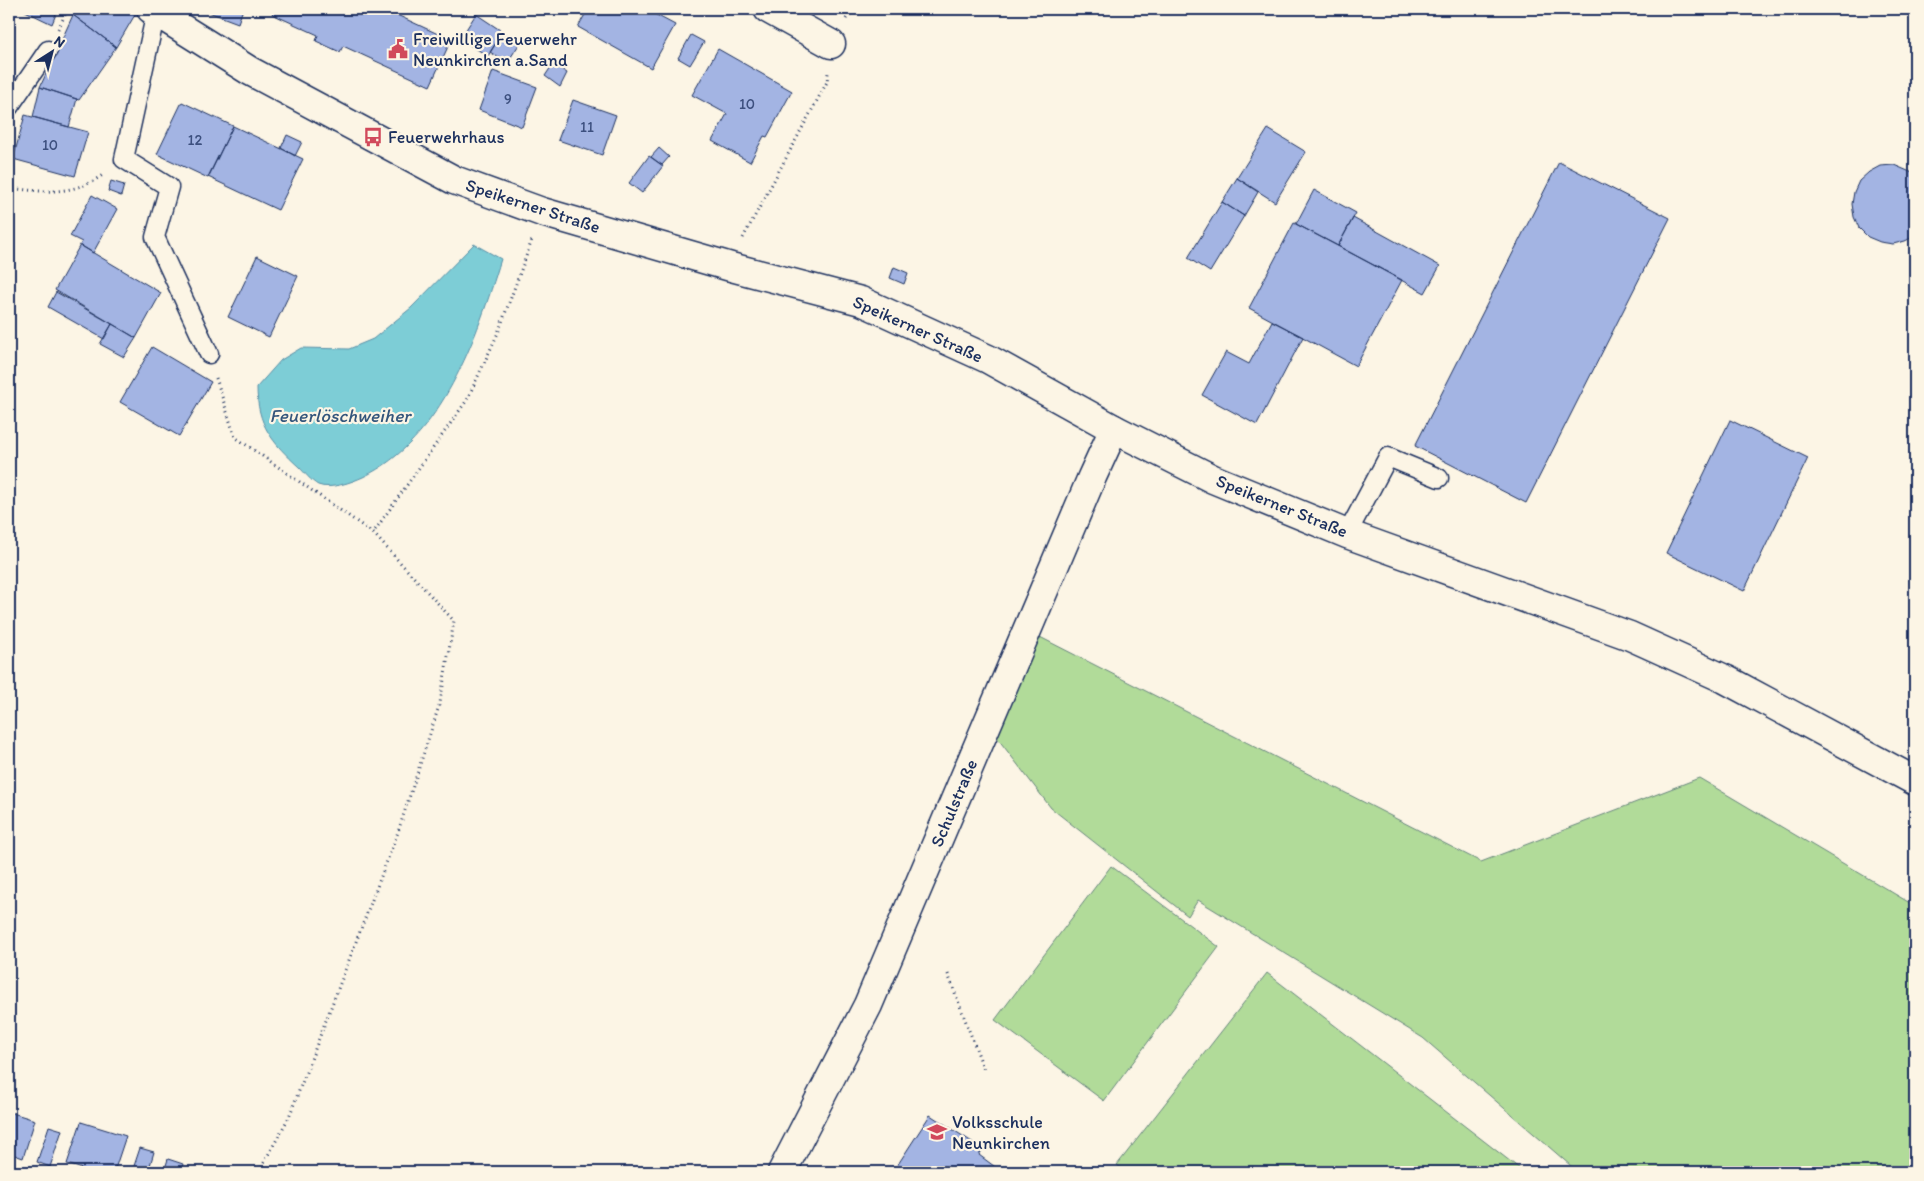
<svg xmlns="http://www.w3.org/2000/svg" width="1924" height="1181" viewBox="0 0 1924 1181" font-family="Itim,sans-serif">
	<rect width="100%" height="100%" fill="#fcf5e5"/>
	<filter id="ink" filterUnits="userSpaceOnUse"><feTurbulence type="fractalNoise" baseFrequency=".02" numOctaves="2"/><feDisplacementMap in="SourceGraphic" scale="10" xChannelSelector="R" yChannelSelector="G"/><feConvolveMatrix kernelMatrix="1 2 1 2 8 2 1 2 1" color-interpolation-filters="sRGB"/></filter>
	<g filter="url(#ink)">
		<path fill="#b1db99" stroke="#66857c" d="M1036 635 1481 862 1699 778 1915 906V1172H1578L1423 1038 1198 900 1188 916 1051 808 995 735Z
			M1111 866 1219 947 1104 1101 995 1020Z
			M1267 973 1524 1172H1127L1117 1165Z"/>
		<path fill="#7dcdd6" stroke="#568ea6" d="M474 244 501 259C477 337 442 440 363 477 352 482 330 490 318 485 312 482 304 472 299 467 272 442 257 425 257 387L281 360 301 348 349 349 373 339 411 308Z"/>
		<path fill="#a3b4e3" stroke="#1b2f5e" d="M21 9H58L52 24Z
			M77 9H129L136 13 116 47 73 15Z
			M207 9H243L238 23 206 11Z
			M275 9H384L451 40 430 86 343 46 340 52 316 41 318 35 272 14Z
			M588 9H645L675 25 651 68 578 27Z
			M476 14 503 32 488 56 460 39Z
			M73 15 116 47 79 100 40 87Z
			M503 32 520 43 507 63 490 52Z
			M691 35 704 42 690 65 678 58Z
			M718 49 792 91 767 137 764 136 750 162 712 141 727 114 692 95Z
			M553 64 567 73 560 87 545 76Z
			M493 71 537 87 522 127 479 110Z
			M40 87 77 99 69 127 33 117Z
			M573 100 616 115 602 155 558 140Z
			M182 102 233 126 208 178 157 154Z
			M25 115 88 132 75 176 13 159Z
			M233 126 303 159 278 210 208 177Z
			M1268 129 1306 152 1275 202 1237 178Z
			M287 135 302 142 295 156 281 148Z
			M659 148 669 157 662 165 651 157Z
			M649 156 663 166 642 193 629 183Z
			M1559 162 1670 218 1526 503 1415 446Z
			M1894 165 1915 174V236L1905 241 1893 244 1880 242 1868 237 1859 228 1854 217 1852 204 1854 192 1859 181 1869 172 1880 166Z
			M1237 178 1258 192 1244 216 1222 202Z
			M111 181 124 185 121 196 108 191Z
			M1314 190 1356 213 1338 246 1296 224Z
			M92 195 117 209 93 253 80 245 82 242 70 236Z
			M1222 202 1244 216 1210 272 1188 258Z
			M1353 218 1440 266 1425 293 1338 246Z
			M1294 223 1402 280 1356 366 1249 308Z
			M80 245 161 293 136 338 55 290Z
			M257 256 298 276 269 337 228 317Z
			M894 267 908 273 904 284 890 278Z
			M56 292 112 324 104 339 48 307Z
			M1272 321 1303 337 1257 425 1202 395 1226 352 1249 364Z
			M112 324 136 338 124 357 100 344Z
			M152 347 211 382 179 436 120 402Z
			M1730 420 1808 458 1744 591 1666 553Z
			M9 1112 35 1120 23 1158 9 1153Z
			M930 1115 983 1149 979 1155 1002 1172H893Z
			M81 1122 126 1136 114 1172H92L67 1164Z
			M49 1126 62 1130 50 1167 37 1162Z
			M140 1148 154 1152 148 1172H132Z
			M168 1159 183 1164 182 1168 196 1172H164Z"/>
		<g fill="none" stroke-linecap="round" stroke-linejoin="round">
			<defs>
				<path id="service" d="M156 12 124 159 169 187 155 237 209 354
					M9 107 48 50
					M1347 534 1388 457 1439 478"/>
				<path id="minor" d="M768 9 831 44
					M782 1172 868 1005 1092 477 1114 429"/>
				<path id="tertiary" d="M151 9 250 71 454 180 542 212 731 267 861 301 988 359 1114 429 1213 479 1347 534 1630 636 1725 679 1915 781"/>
			</defs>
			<use href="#service" stroke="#1b2f5e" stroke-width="21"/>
			<use href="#minor" stroke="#1b2f5e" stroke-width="31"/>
			<use href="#tertiary" stroke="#1b2f5e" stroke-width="31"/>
			<path stroke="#1b2f5e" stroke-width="3" stroke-dasharray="1 4" stroke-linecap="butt" d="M846 19 853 9
				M58 29 68 9
				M9 188C44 192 74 196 104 174
				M743 238 827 82 828 73
				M216 378 235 437 373 533
				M948 974 984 1070
				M259 1172 289 1117 398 832 440 703 454 621 373 533 467 400 498 333 532 240"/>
			<use href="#service" stroke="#fcf5e5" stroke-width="18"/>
			<use href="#minor" stroke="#fcf5e5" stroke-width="28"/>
			<use href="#tertiary" stroke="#fcf5e5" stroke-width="28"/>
		</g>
	</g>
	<defs>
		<symbol id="civic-bare" viewBox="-9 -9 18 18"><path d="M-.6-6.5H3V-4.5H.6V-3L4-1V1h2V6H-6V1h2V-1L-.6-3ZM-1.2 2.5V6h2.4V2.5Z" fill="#d1495b" stroke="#fcf5e5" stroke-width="2.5" paint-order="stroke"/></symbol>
		<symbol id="bus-bare" viewBox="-9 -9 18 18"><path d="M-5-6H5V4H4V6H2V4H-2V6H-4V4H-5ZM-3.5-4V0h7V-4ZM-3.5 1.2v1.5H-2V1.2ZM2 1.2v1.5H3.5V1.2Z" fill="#d1495b" stroke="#fcf5e5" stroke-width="2.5" paint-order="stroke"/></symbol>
		<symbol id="school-bare" viewBox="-9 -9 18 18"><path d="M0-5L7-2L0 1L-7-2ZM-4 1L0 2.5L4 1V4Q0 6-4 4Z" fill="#d1495b" stroke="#fcf5e5" stroke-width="2.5" paint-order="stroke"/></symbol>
	</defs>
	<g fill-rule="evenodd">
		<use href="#civic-bare" x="384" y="35" width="28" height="28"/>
		<use href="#bus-bare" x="359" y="123" width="28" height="28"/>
		<use href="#school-bare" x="923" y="1118" width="28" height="28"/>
	</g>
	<g text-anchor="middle" stroke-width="4.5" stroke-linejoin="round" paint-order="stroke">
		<g font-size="15" fill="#3d507f">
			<text x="508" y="104">9</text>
			<text x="747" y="109">10</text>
			<text x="587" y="132">11</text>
			<text x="195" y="145">12</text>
			<text x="50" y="150">10</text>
		</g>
		<g font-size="18" fill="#1b2f5e" stroke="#fcf5e5" text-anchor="start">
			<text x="413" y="45">Freiwillige Feuerwehr<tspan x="413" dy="21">Neunkirchen a.Sand</tspan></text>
			<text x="388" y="143">Feuerwehrhaus</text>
			<text x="952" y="1128">Volksschule<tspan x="952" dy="21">Neunkirchen</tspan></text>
		</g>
		<g font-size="18" fill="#1b2f5e" stroke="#fcf5e5">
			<text transform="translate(533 206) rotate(18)" y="6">Speikerner Straße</text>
			<text transform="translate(918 329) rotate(24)" y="6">Speikerner Straße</text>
			<text transform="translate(1282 506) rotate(22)" y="6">Speikerner Straße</text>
			<text transform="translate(954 803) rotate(-67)" y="6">Schulstraße</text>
		</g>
		<g font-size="19" font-style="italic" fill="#34567c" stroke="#fcf5e5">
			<text x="340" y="422">Feuerlöschweiher</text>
		</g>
	</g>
	<rect width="1924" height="1181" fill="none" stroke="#fcf5e5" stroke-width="30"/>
	<rect x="15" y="15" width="1894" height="1151" fill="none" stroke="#1b2f5e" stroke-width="2" filter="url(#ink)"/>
	<g transform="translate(52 52) rotate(36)" stroke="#fcf5e5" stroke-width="4" paint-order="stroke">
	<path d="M0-4L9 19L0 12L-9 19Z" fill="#1b2f5e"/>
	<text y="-8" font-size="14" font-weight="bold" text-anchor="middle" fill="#1b2f5e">N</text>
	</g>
</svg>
